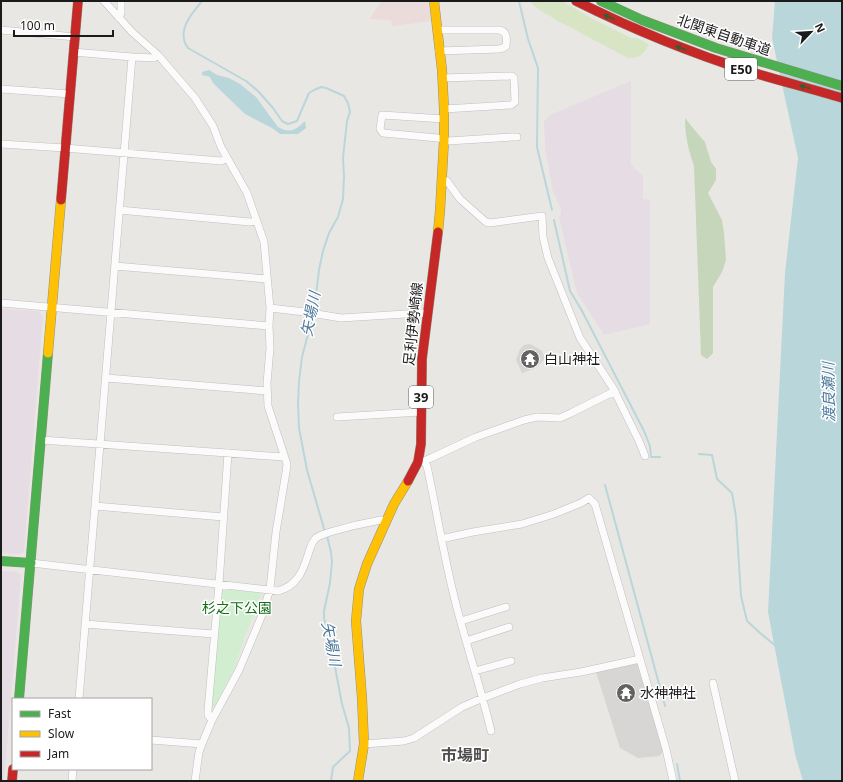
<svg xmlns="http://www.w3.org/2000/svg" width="843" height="782" viewBox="0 0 843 782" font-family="'Noto Sans','Noto Sans JP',sans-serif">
	<rect width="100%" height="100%" fill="#e9e7e4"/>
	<path fill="#ebdbda" d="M382 1H428L431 21 392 26 391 20 370 19 375 10Z"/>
	<path fill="#e6dce3" d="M631 81V165L643 176V199L650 200V324L604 335 577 293 559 218 561 213V208L553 192 545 147 544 121 552 114Z
		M1 309 38 311 43 316 24 552 18 554 1 553Z
		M1 571 18 572 21 576 4 781H1Z"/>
	<path fill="#d7d6d5" d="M530 344 536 347 542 351 545 358 541 363 533 369 522 373 516 360 520 349 524 345Z
		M640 659 666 749 659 756 638 758 620 748 595 669Z"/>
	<path fill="#d7e5c4" d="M530 1H562L591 18 631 38H637L649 44C644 54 640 58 628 58 605 46 583 34 560 22 551 16 536 10 530 1Z"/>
	<path fill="#c6d6bb" d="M685 118 697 133 705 142 711 162 716 169V180L708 193 722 220 724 233 726 260 722 272 713 287V353L707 359 701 355 694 166C688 148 685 136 685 118Z"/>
	<path fill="#d2eed1" d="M224 589 260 593 261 596 245 636 234 669 215 706 211 707 221 591Z"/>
	<path fill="#b9d6da" d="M775 1H842V781H803L795 754 768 612 785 273 798 158 772 38Z
		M209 70 217 75 229 78 240 84 256 97 278 127C290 134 296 130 305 121L306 128 298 134H280L272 128 245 114 219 89 213 83 210 77 202 75V72Z"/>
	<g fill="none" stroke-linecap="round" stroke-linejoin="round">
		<path stroke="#b9d6da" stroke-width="2" d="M202 1C194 11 181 25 184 39 184 42 186 45 188 48L246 81 258 91 273 108 282 121 288 124 297 121 309 93 314 90 321 87 326 88 344 96 348 103 350 112 347 121 343 158 344 177 343 199 338 217 329 233 323 251 319 270 314 311
			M519 1 528 39 538 68 537 147 552 210
			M554 220 570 291 581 309 644 431 650 446 651 457H660
			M313 315 302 357 299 381 298 403 299 428 307 470 325 532
			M699 454 712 455 717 479 732 493 736 517 741 596 747 621 760 633 776 646
			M605 485 665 706
			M327 536 331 552 332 562 330 583 324 611V618L332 647 335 667 342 704 349 728 350 751 333 767 331 781
			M677 764 680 781"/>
		<defs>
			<path id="street" d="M104 1 132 32 158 55 195 98 213 126 221 147 247 193 264 242 270 308 269 326 270 348 267 383 268 406 287 464 286 472 276 532 270 589 262 615 239 670 212 720 202 744 199 752 195 781
				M119 18 121 13V1
				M1 30 75 37
				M437 30H499C507 31 507 38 506 46L503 48 499 49 439 51
				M73 52 132 57 154 58 158 55
				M442 78 512 76 514 78 515 102 511 105 444 109
				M1 89 70 94
				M444 119 382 115 380 129 383 133 438 138 448 141 512 137H517
				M1 144 65 148 221 161 227 159
				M442 180 447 181 460 199 486 222 490 223 542 216 543 237 548 258 580 338 613 388 639 441 645 456
				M119 210 250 222 257 221
				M115 266 267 279
				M1 303 269 326
				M270 308 305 312 341 318 422 313 427 314
				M106 378 267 391
				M337 417 421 412
				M41 440 284 457
				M420 461H424L431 458 476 437 524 420 537 417 560 418 571 413 615 391
				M424 461 427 466C436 508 443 551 453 592 464 639 480 684 491 731
				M95 506 223 517
				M441 539 473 532 522 524 554 514 581 503 589 498 595 504 666 749 673 781
				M31 563 278 591C297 586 303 571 308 555 310 549 311 543 316 538 320 535 325 534 330 532 347 527 364 523 381 520L386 521
				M461 621 506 607
				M85 624 214 634
				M466 641 509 627
				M475 671 511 661
				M713 683 735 781
				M79 699 132 57
				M212 720 208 715V710L219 584 228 453
				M151 740 202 744
				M364 744 404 741 414 738 462 707 483 698 520 684 542 678 581 672 640 659
				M72 781 73 769"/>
			<path id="fast" d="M601 1 642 20 716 48 842 86
				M1 561 31 563
				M19 699 48 353"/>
			<path id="slow" d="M434 1 442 70 444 109V140L440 211 438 232
				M48 353 61 200
				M358 781 364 744 362 698 356 621 359 589 367 564 394 504 408 481"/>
			<path id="jam" d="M576 1C632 29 691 53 751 72 781 81 812 89 842 98
				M61 200 78 1
				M408 481 418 462 421 444 422 359 438 232
				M12 781 13 769"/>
		</defs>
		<use href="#street" stroke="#c0bfbe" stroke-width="8"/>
		<use href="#fast" stroke="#90917e" stroke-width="10"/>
		<use href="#slow" stroke="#90917e" stroke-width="10"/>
		<use href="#jam" stroke="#90917e" stroke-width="10"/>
		<use href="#street" stroke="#fcfbfb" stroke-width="7"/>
		<use href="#fast" stroke="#4caf50" stroke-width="9"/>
		<use href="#slow" stroke="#ffc107" stroke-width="9"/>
		<use href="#jam" stroke="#c62828" stroke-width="9"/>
	</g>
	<defs><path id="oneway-solid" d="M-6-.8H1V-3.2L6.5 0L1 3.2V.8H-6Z"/></defs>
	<g fill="#315e33">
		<use href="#oneway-solid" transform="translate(609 17) rotate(-156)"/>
		<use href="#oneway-solid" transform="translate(681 48) rotate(-160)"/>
		<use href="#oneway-solid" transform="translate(805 87) rotate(-164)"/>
	</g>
	<defs>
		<symbol id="temple-disc" viewBox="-11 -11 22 22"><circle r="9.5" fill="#636261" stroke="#fff"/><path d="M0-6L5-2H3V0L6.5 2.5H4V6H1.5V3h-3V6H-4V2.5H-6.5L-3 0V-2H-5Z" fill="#fff"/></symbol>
	</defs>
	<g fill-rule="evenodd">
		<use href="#temple-disc" x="519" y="348" width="22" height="22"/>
		<use href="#temple-disc" x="615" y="682" width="22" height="22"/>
	</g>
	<g text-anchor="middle" stroke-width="3" stroke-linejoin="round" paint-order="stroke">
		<g fill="#fff" stroke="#5f5f5f" stroke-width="1">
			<rect x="725" y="58" width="32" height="22" rx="3"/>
			<rect x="409" y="386" width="24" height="22" rx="3"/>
		</g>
		<g font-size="13" font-weight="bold" fill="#1b1b1b">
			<text x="741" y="74">E50</text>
			<text x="421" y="402">39</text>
		</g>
		<g font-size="14" fill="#1b1b1b" stroke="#fff">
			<text transform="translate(724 35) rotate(19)" y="5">北関東自動車道</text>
			<text transform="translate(413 324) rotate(-84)" y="5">足利伊勢崎線</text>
		</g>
		<g font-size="14" fill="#1b1b1b" stroke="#fff" text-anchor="start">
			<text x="544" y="364">白山神社</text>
			<text x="640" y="698">水神神社</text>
		</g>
		<g font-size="14" fill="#136e16" stroke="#fff">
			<text x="237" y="613">杉之下公園</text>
		</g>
		<g font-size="15" font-style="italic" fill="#4d789b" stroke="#fff">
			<text transform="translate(311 314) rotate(-79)" y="5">矢場川</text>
			<text transform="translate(829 392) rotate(-91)" y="5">渡良瀬川</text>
			<text transform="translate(331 644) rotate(79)" y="5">矢場川</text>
		</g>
		<g font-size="16" font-weight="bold" fill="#4e4e4e" stroke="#fff">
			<text x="465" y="761">市場町</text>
		</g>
	</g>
	<rect width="843" height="782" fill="none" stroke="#1b1b1b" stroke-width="4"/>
	<rect x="12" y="698" width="140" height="72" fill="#ffffff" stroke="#a4a4a4"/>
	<rect x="20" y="711" width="20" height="6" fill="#4caf50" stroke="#a4a4a4"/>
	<text x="48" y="718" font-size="12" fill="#1b1b1b">Fast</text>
	<rect x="20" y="731" width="20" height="6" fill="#ffc107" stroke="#a4a4a4"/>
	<text x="48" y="738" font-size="12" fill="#1b1b1b">Slow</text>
	<rect x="20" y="751" width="20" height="6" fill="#c62828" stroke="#a4a4a4"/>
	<text x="48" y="758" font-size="12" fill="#1b1b1b">Jam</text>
	<g transform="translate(811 32) rotate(65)" stroke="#ffffff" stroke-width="3" paint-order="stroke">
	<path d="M0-3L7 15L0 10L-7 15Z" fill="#1b1b1b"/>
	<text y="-6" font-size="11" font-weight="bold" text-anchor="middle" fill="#1b1b1b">N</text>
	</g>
	<path d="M14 30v6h99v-6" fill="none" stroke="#1b1b1b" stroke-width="2"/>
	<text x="20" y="30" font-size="12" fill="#1b1b1b" stroke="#ffffff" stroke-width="3" paint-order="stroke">100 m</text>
</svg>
